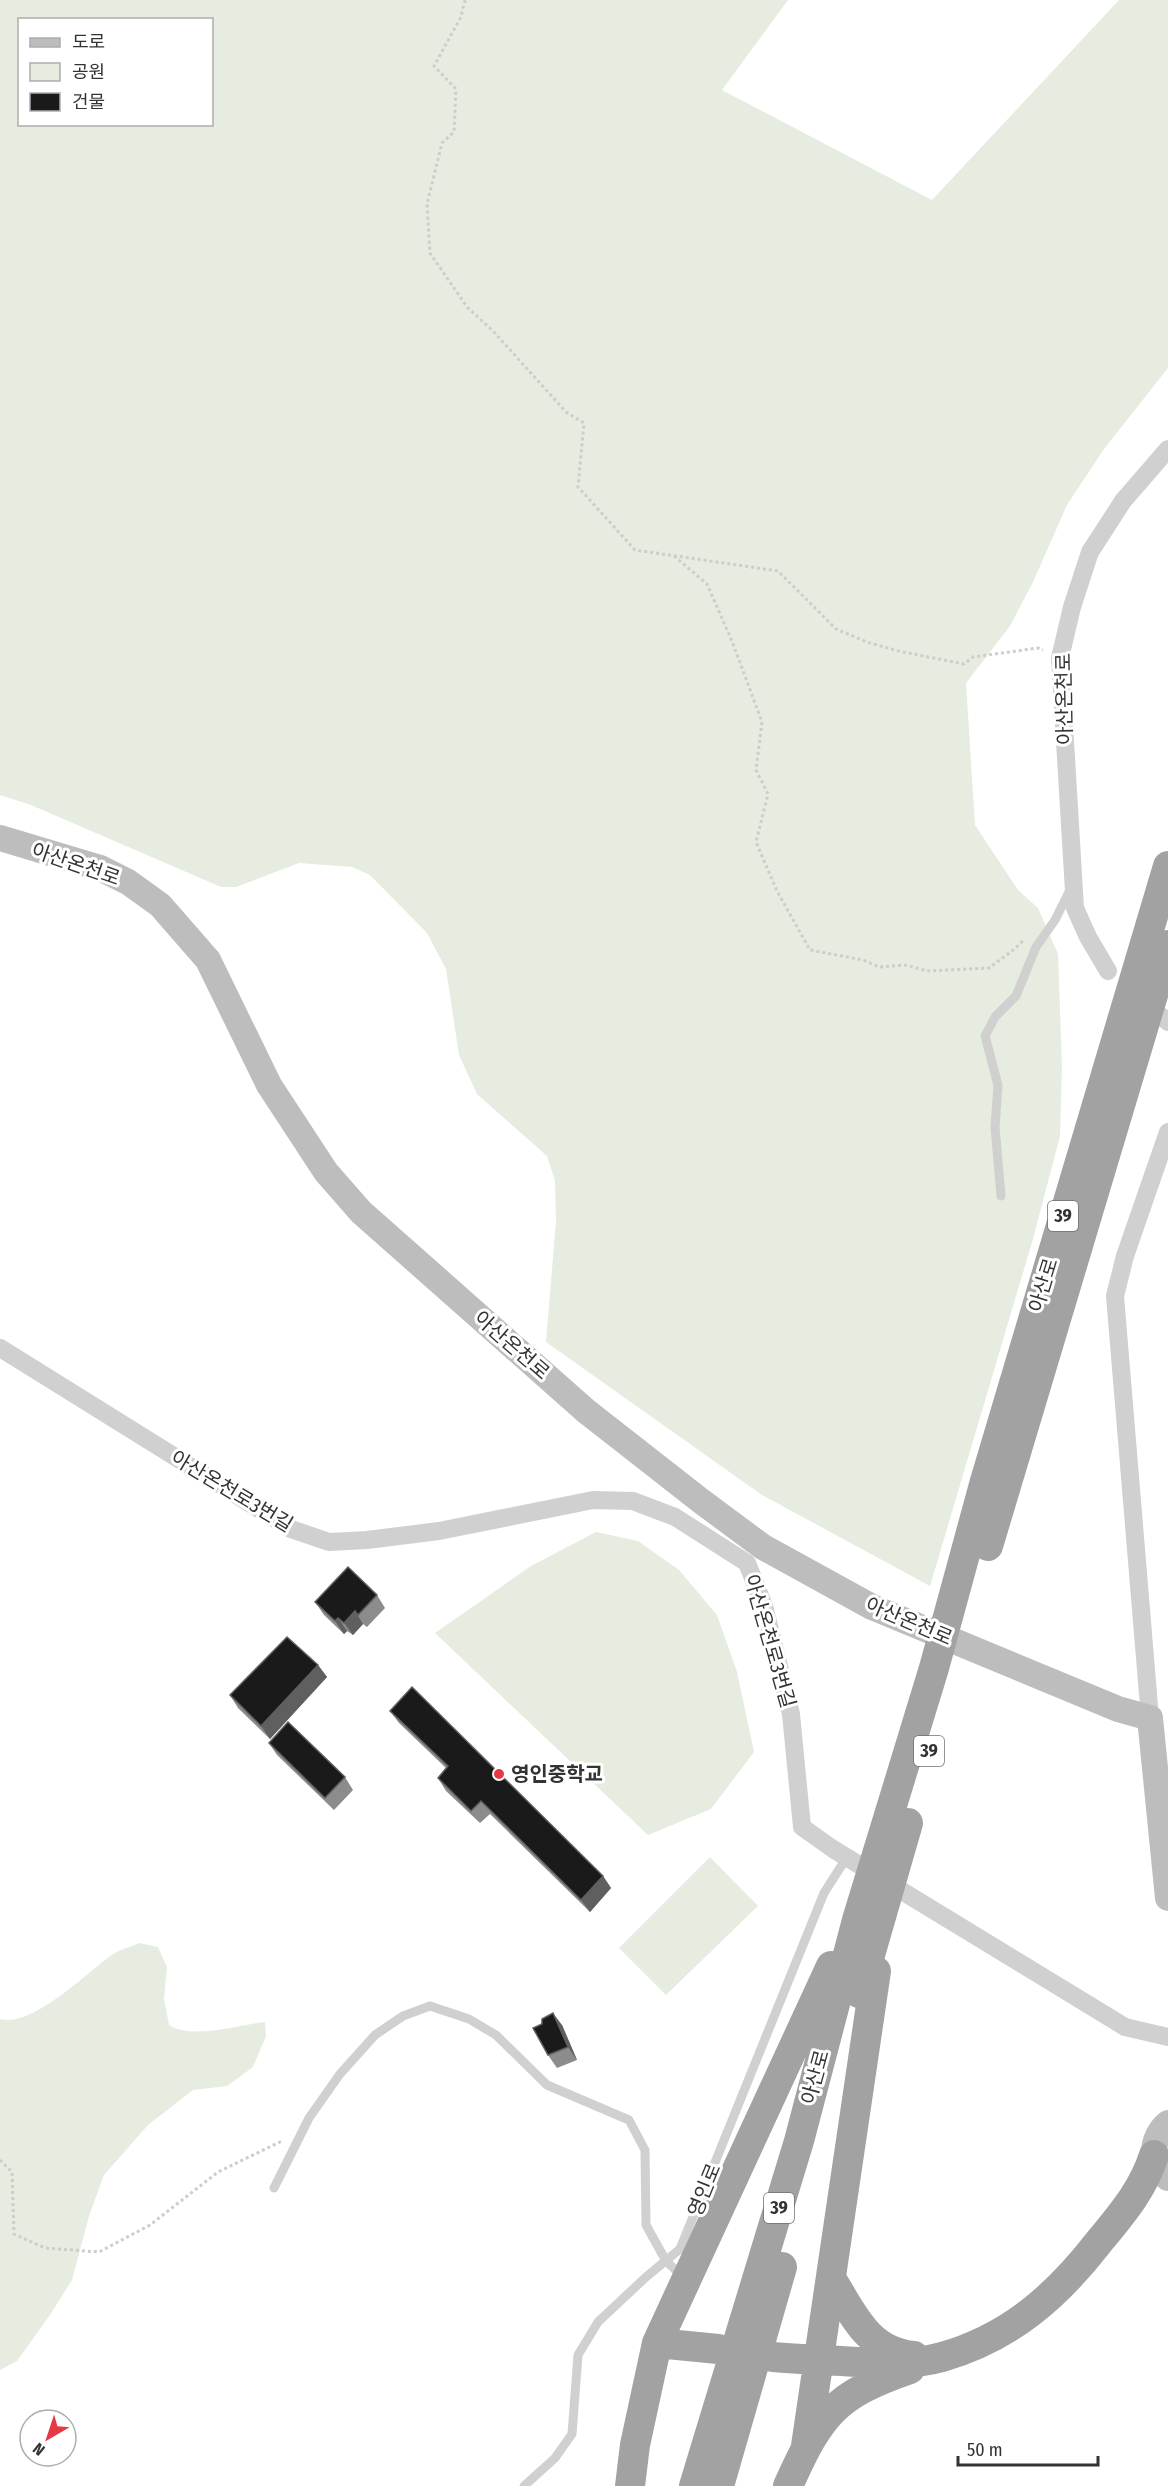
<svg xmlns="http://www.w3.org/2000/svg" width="1168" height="2486" viewBox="0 0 1168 2486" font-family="'Fira Sans Condensed','Noto Sans KR',sans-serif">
	<rect width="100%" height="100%" fill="#fff"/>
	<path fill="#e6ecdf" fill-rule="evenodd" d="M0 0H788L722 90 932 200 1119 0H1168V368L1104 449 1067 505 1033 582 1010 626 966 683 975 825 1018 890 1038 908 1058 954 1062 1066 1060 1136 1033 1239 930 1586 762 1495 546 1342 556 1221 555 1181 547 1156 477 1094 459 1055 446 969 427 933 370 875 352 867 299 863 236 887H221L31 805 0 795ZM20 20H212V124H20Z
		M596 1532 638 1541 679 1570 717 1615 737 1672 754 1752 711 1809 648 1835 435 1633 531 1566Z
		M710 1857 758 1906 666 1995 619 1948Z
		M139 1943 158 1947 167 1967 164 1999 169 2025C192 2040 237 2025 265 2022L266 2036 253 2067 227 2086 193 2090 148 2125 104 2175 89 2216 72 2280 50 2315 17 2361 0 2370V2019C33 2028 87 1972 113 1954 121 1949 131 1947 139 1943Z"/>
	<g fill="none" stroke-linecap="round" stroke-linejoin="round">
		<path stroke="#cdcdcd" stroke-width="3" stroke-dasharray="3 3" stroke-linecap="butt" d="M465 0 461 17 434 66 456 89 454 132 442 143 427 204 430 253 467 307 493 331 566 412 584 423 578 487 635 550 778 571 836 629 867 642 898 651 964 664 973 657 1038 648 1043 650
			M674 556 707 584 732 641 762 722 756 770 768 794 756 842 777 891 810 950 863 960 879 967 906 965 927 971 989 968 1012 951 1024 940
			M0 2160 12 2172 14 2234 45 2248 99 2252 150 2225 218 2172 282 2141"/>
		<path stroke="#d0d0d0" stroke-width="9" d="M1001 1196 995 1127 998 1085 985 1036 995 1017 1016 996 1036 947 1055 920 1070 890
			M274 2188 309 2118 340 2074 375 2035 403 2016 430 2006 469 2019 496 2035 547 2085 629 2120 645 2150 646 2225 666 2261 682 2276
			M524 2486 555 2458 572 2434 578 2355 598 2322 646 2277 680 2249 824 1893 847 1857"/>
		<path stroke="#d0d0d0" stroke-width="18" d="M1108 971 1088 937 1075 908 1060 658 1072 607 1090 552 1123 501 1168 449
			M1161 1016 1168 1022
			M0 1348 291 1529 329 1542 367 1540 439 1531 593 1500 633 1501 675 1517 747 1563 764 1606 791 1714 802 1827 833 1849 1125 2027 1168 2037
			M1150 1718 1115 1296 1125 1256 1168 1132"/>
		<path stroke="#bdbdbd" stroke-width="26" d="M0 838 100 868 128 882 160 905 208 960 269 1085 326 1172 361 1212 586 1411 701 1501 763 1547 872 1607 1118 1709 1150 1718 1168 1898
			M1168 2123C1151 2137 1148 2165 1168 2178"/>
		<path stroke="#a2a2a2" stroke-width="30" d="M988 1546 1168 945
			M859 1993 908 1823
			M831 2278C853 2314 868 2352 914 2356
			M657 2343 718 2349
			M773 2357C796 2359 819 2360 842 2361 875 2363 910 2366 942 2357 1009 2338 1056 2297 1098 2243 1121 2215 1143 2190 1154 2155
			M806 2446 876 1971
			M630 2486 635 2445 657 2343 831 1966
			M694 2486 799 2141 857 1920 934 1668 985 1481 1168 866
			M719 2486 782 2267
			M788 2486C820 2415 834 2395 910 2369"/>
	</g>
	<path fill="#8c8c8c" d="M377 1595 385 1608 367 1627 363 1624 353 1635 347 1631 344 1634 324 1615 315 1602Z
		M318 1665 327 1677 270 1739 238 1708 230 1695Z
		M390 1711 603 1876 611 1888 590 1912 490 1814 480 1823 446 1791 438 1778 446 1768 399 1723Z
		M269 1743 345 1777 353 1790 334 1810 277 1755Z
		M562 2025 577 2060 557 2068 548 2055Z"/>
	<path fill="#5f5f5f" d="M355 1611 363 1624 353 1635 344 1623Z
		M338 1618 347 1631 344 1634 335 1621Z
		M318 1665 327 1677 270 1739 261 1726Z
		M603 1876 611 1888 590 1912 581 1900Z
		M553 2013 562 2025 577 2060 568 2047Z"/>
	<path fill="#1a1a1a" stroke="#5f5f5f" stroke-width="1.5" d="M348 1567 377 1595 358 1615 355 1611 344 1623 338 1618 335 1621 315 1602Z
		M287 1637 318 1665 261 1726 230 1695Z
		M412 1687 603 1876 581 1900 481 1801 471 1811 438 1778 448 1766 390 1711Z
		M288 1722 345 1777 325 1798 269 1743Z
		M553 2013 568 2047 548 2055 533 2028 542 2024V2019Z"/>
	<circle fill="#e63946" stroke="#fff" stroke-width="2" cx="499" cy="1774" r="6"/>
	<g text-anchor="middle" stroke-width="6" stroke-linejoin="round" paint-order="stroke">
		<g fill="#fff" stroke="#707070" stroke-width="1.5">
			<rect x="1048" y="1201" width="30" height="30" rx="4.5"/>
			<rect x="914" y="1736" width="30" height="30" rx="4.5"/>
			<rect x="764" y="2193" width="30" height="30" rx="4.5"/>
		</g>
		<g font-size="18" font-weight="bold" fill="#333">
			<text x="1063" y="1222">39</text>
			<text x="929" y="1757">39</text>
			<text x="779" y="2214">39</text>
		</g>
		<g font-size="20" fill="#333" stroke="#fff">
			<text transform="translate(1064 699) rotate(-91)" y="7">아산온천로</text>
			<text transform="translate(76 864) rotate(19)" y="7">아산온천로</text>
			<text transform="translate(1043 1285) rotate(-73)" y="7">아산로</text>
			<text transform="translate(512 1345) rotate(41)" y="7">아산온천로</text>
			<text transform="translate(232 1491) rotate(31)" y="7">아산온천로3번길</text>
			<text transform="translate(909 1621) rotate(23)" y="7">아산온천로</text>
			<text transform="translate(770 1641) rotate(74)" y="7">아산온천로3번길</text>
			<text transform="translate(815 2077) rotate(-75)" y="7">아산로</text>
			<text transform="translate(704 2190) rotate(-68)" y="7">영인로</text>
		</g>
		<g font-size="20" font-weight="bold" fill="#333" stroke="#fff" text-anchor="start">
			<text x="511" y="1781">영인중학교</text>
		</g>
	</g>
	<rect x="18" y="18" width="195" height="108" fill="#ffffff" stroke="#adadad" stroke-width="1.5"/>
	<rect x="30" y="38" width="30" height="9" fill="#bdbdbd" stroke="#adadad" stroke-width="1.5"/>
	<text x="72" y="48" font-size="18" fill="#333333">도로</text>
	<rect x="30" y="63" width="30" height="18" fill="#e6ecdf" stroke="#adadad" stroke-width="1.5"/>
	<text x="72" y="78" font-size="18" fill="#333333">공원</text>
	<rect x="30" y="93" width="30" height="18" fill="#1a1a1a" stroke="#adadad" stroke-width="1.5"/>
	<text x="72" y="108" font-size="18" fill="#333333">건물</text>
	<g transform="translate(48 2438) rotate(219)"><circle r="28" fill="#ffffff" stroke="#adadad" stroke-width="1.5"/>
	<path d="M0-4.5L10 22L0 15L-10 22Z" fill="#e63946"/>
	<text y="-9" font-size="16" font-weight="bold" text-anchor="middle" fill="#333333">N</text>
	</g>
	<path d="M958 2456v9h140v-9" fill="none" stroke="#333333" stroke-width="3"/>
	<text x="967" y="2456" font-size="18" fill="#333333" stroke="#ffffff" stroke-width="4.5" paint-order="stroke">50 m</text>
</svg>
